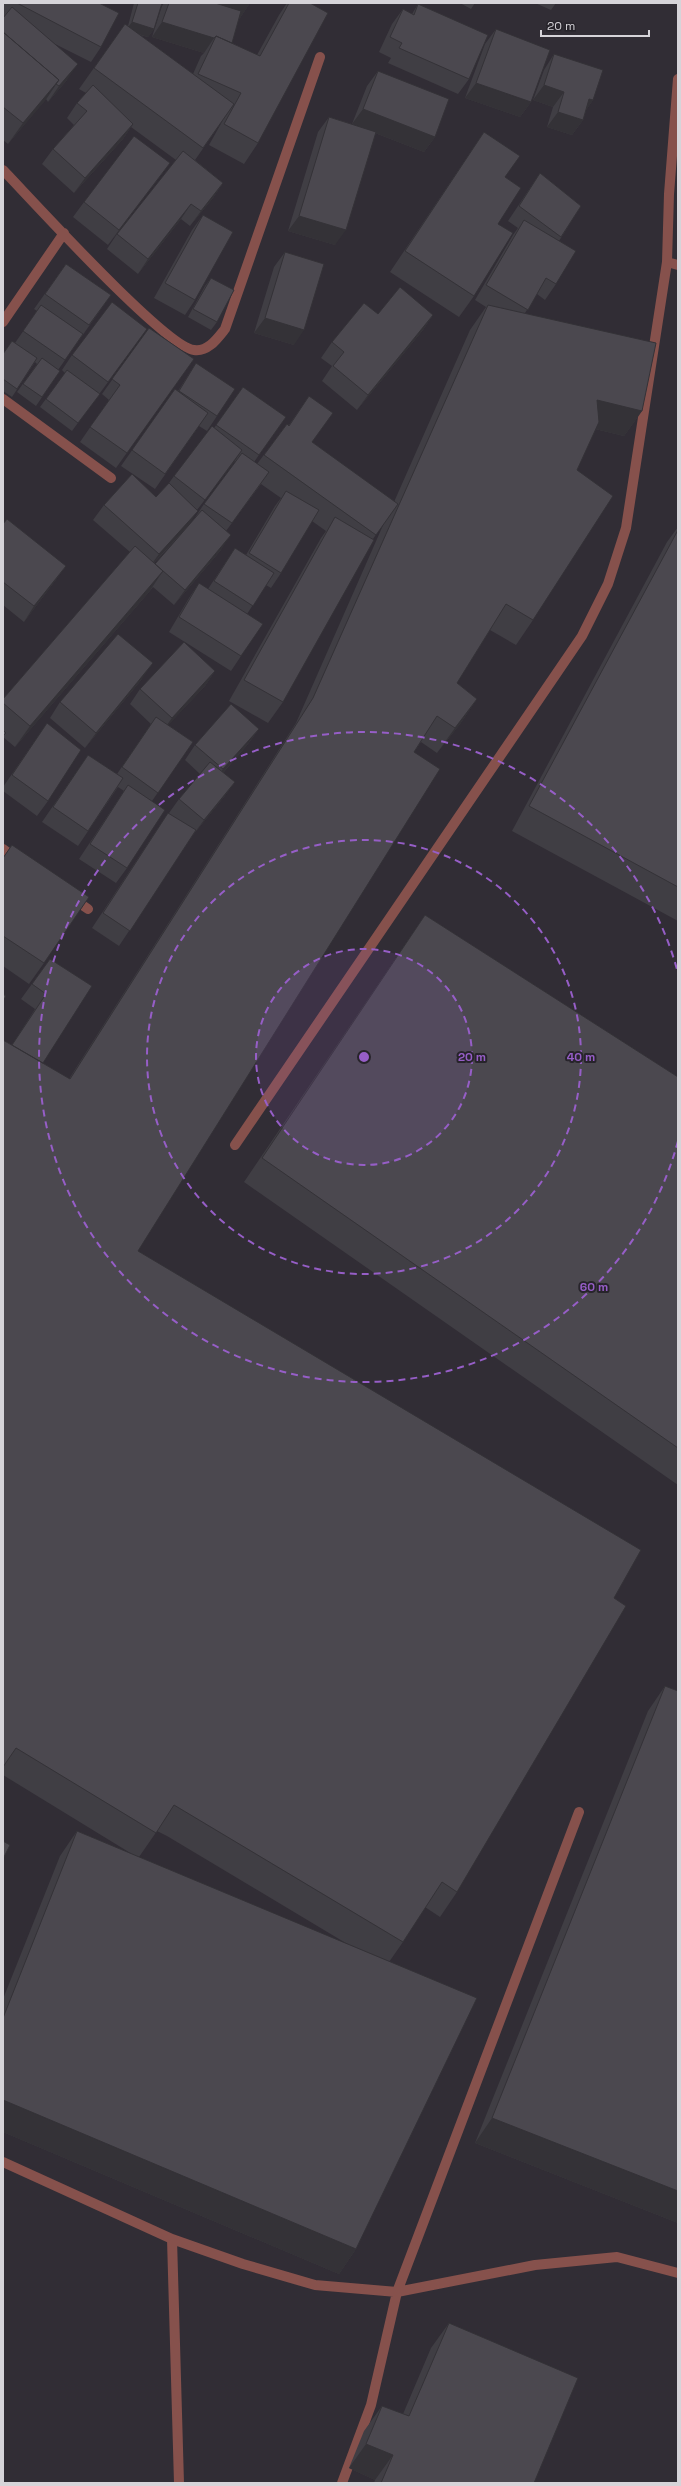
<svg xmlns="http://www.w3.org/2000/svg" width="681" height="2486" viewBox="0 0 681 2486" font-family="'Space Grotesk',sans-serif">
	<rect width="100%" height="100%" fill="#312d35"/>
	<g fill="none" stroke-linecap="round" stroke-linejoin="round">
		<path stroke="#86514c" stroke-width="10" d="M3 170C31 199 165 347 194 350 208 352 217 339 225 329L320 57
			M667 262 678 265
			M3 322 64 233
			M3 399 111 478
			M3 849 18 860
			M72 898 88 909
			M235 1145 582 636 608 584 626 528 667 262 669 194 678 79
			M3 2162 172 2239 179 2483
			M172 2239 243 2264 315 2285 397 2292 579 1812
			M342 2483 371 2405 397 2292 535 2265 617 2257 678 2273"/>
	</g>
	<path fill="#403e44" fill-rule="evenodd" d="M3 3H99L101 47 91 62 51 42 67 80 48 102 46 99 8 144 3 140V18L4 17H3Z
		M134 3H162L154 29 148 37 140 35 193 74 201 56 204 53 152 37 162 6 164 3H250L238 21 232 43 257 55 279 15 287 3H310L258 143 244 164 209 145 223 120 195 160 223 183 213 198 190 226 181 219 138 274 107 249 117 234 176 160 131 127 123 139 74 193 42 164 53 149 74 125 67 118 77 103 86 93 79 89 125 24 128 26Z
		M460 3H475L471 9Z
		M535 3H556L551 10Z
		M418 4 469 79 458 94 388 63 391 58 379 52 392 24 403 9 412 14Z
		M496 29 531 102 520 117 465 98 485 44Z
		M554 54 593 100 586 110 583 120 572 135 547 127 553 107 533 100 544 70Z
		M378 71 435 137 424 152 375 133 335 245 288 231 318 132 329 117 358 126 352 124 367 86Z
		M484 132 505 177 498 224 474 296 459 317 390 272Z
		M170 163 159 178 108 245 73 217 84 202Z
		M540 173 581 206 559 241 556 284 545 300 537 294 525 313 642 411 624 436 595 429 577 470 533 620 516 645 490 630 457 683 477 699 460 724 437 753 421 742 414 752 138 1251 614 1598 457 1892 440 1917 425 1907 403 1942 389 1962 356 2249 339 2274 3 2132V1999L60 1856 77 1831 132 1854 3 1775V1040L12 1045 35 1009 21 999 50 959 43 1063 69 1079 296 723 384 523 373 539 283 702 268 723 229 701 321 538 326 531 312 521 281 573 271 588 266 585 247 614 241 656 231 671 169 632 189 598 199 583 208 589 235 548 246 555 275 506 281 498 261 484 226 531 221 550 174 605 153 587 149 592 15 747 3 737V699L130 552 93 520 104 505 156 497 169 483 174 476 214 428 243 387 286 417 254 462 257 464 287 424 289 425 309 396 312 442 394 502 470 330 486 307 475 300 513 235 518 228 508 221ZM235 461H236L204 504 194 519 188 526 197 510ZM186 529 155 564 154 563ZM157 1831 167 1836 349 1945 139 1857Z
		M203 215 195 300 185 315 154 298 192 230Z
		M285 252 294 345 254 333 274 267Z
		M66 264 111 295 58 370 60 371 36 406 17 392 37 364 35 362 12 397 3 391V354L12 341 15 343 37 311 34 309Z
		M211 278 217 322 211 330 188 317 205 286Z
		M433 315 423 330 357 410 322 381 332 366 321 358 332 342Z
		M149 328 194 359 116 468 80 442 109 400 102 394Z
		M136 344 72 431 40 407 65 373 62 370 72 355Z
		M196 363 217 416 207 431 199 426 155 489 121 466 175 389 178 391Z
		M3 524 66 566 55 581 24 622 3 605Z
		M678 527V921L512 831 667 542Z
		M215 671 205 686 168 725 193 742 152 801 127 868 116 883 79 859 124 791 118 787 78 846 42 822 88 755 117 774 151 724 130 704 140 689Z
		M142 679 85 748 50 718 60 702Z
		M47 723 48 801 37 816 3 791V787Z
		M259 729 248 744 223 773 235 782 224 797 193 835 119 946 92 928 158 828 168 813H169L179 799 200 774 185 760 195 745Z
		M12 845 44 963 29 984 3 966V858Z
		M425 915 678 1077V1485L244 1182Z
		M665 1686 678 1691V2223L475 2143 648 1711Z
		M449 2323 534 2483H374L375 2480 349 2468 364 2431 382 2406 403 2414 431 2348Z"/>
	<path fill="#343237" d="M169 3H250L236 24Z
		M132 22 154 29 148 37 126 30Z
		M162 22 214 38 204 53 152 37Z
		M78 64 67 80 48 102 59 86Z
		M59 80 45 101 8 144 23 123Z
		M476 83 531 102 520 117 465 98Z
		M544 85 564 92 553 107 533 100Z
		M589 99 593 100 582 116Z
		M363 109 435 137 424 152 352 124Z
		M558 112 583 120 572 135 547 127Z
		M133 124 123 139 74 193 85 178Z
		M170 163 159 178 108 245 119 230Z
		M223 183 213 198 190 226 201 211Z
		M191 204 181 219 138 274 148 259Z
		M299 216 346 230 335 245 288 231Z
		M433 315 423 330 357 410 368 395Z
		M265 318 304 330 294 345 254 333Z
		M597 400 642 411 624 436 579 425Z
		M242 450 232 465 194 515 205 500Z
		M198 511 188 526 148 569 159 554Z
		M231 535 221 550 174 605 185 590Z
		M66 566 55 581 24 622 34 606Z
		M163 571 149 592 15 747 30 726Z
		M153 663 142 679 85 748 96 733Z
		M215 671 205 686 161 733 172 718Z
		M477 699 460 724 437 753 455 728Z
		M259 729 248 744 213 784 223 769Z
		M235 782 224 797 193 835 204 820Z
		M3 2100 356 2249 339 2274 3 2132Z
		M492 2118 678 2191V2223L475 2143Z
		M366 2444 393 2455 375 2480 349 2468Z"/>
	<path fill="#4b484f" stroke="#343237" d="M17 3H99L119 13 101 47Z
		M138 3H162L154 29 132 22Z
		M169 3H215L241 11 232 43 216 36 214 38 162 22Z
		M289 3H310L328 13 258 143 224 124 241 93 198 74 216 36 260 56Z
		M418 4 488 35 469 79 399 48 402 43 390 37 403 9 414 15Z
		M12 7 78 64 59 86 56 84 59 80 3 32V18Z
		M125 24 234 104 203 148 94 68Z
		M496 29 550 50 531 102 476 83Z
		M3 32 59 80 23 123 3 107Z
		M554 54 603 70 593 100 589 99 583 120 558 112 564 92 544 85Z
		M378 71 449 99 435 137 363 109Z
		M93 85 133 124 85 178 53 149 87 111 77 103Z
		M329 117 376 132 346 230 299 216Z
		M484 132 520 156 505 177 521 188 498 224 513 233 474 296 405 251Z
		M134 136 170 163 119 230 84 202Z
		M183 151 223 183 201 211 191 204 148 259 117 234Z
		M540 173 581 206 561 237 519 206Z
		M203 215 233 232 195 300 165 283Z
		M524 220 576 251 556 284 546 278 528 310 486 285Z
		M285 252 324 264 304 330 265 318Z
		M66 264 111 295 89 325 45 294Z
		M211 278 234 290 217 322 193 309Z
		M400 287 433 315 368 395 333 366 344 352 332 342 364 303 378 314Z
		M112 302 147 329 108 382 72 355Z
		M41 305 83 334 65 360 23 331Z
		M488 305 656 343 642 411 597 400 599 422 577 470 613 496 533 620 506 604 457 683 477 699 455 728 437 716 414 752 440 769 138 1251 641 1550 614 1598 626 1606 457 1892 442 1882 403 1942 174 1805 156 1833 16 1748 3 1767V1040L70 1079 313 698Z
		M149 328 194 359 127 453 90 427 120 385 112 379Z
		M12 341 37 358 17 389 3 379V354Z
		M42 358 60 371 42 397 23 384Z
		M196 363 235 389 217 416 179 391Z
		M67 370 100 394 78 423 46 399Z
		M243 387 286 417 259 455 216 425Z
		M175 389 208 413 165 474 132 450Z
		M309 396 333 413 312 442 398 504 376 535 264 455 287 424 289 426Z
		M212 426 242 450 205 500 174 476Z
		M242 453 269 472 232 523 204 504Z
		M132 474 156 497 169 483 198 511 159 554 104 505Z
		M286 491 319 510 281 573 249 553Z
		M202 510 231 535 185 590 155 564Z
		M335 517 374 540 283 702 244 680Z
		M7 519 66 566 34 606 3 582V524Z
		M678 530V887L529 806Z
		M135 546 163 571 30 726 3 703V699Z
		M235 548 274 573 253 606 214 581Z
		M199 583 263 624 241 656 179 617Z
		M118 634 153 663 96 733 60 702Z
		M184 642 215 671 172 718 140 689Z
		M231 704 259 729 223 769 195 745Z
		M156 717 193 742 158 793 122 767Z
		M47 723 81 750 48 801 12 775Z
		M3 730 6 733 3 736Z
		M88 755 123 778 88 831 53 807Z
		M210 762 235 782 204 820 179 799Z
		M128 785 165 810 127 868 90 844Z
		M168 813 196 830 130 931 103 913Z
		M12 845 89 897 44 963 3 936V858Z
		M425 915 678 1077V1448L262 1158Z
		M50 959 92 986 43 1063 12 1045 46 994 32 984Z
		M3 994 6 996 3 1001Z
		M665 1686 678 1691V2191L492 2118Z
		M77 1831 477 1998 356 2249 3 2100V2018Z
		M3 1841 10 1845 3 1859Z
		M449 2323 578 2378 534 2483H381L393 2455 366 2444 382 2406 409 2416Z"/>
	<circle cx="364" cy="1057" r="108" fill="#965ec7" fill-opacity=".12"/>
	<g fill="none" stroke="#965ec7" stroke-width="2" stroke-dasharray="7 5">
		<circle cx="364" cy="1057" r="108"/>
		<circle cx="364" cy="1057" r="217"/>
		<path d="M678 1141A325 325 0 1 1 678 973"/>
	</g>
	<circle cx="364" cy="1057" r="6" fill="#965ec7" stroke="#27242b" stroke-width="2"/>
	<g font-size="12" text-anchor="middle" font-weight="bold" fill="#965ec7" stroke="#27242b" stroke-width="4" stroke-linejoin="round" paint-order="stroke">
		<text x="472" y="1061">20 m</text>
		<text x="581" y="1061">40 m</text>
		<text x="594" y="1291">60 m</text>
	</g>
	<rect width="681" height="2486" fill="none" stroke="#d6d4d9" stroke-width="8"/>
	<path d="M541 30v6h108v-6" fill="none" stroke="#d6d4d9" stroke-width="2"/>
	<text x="547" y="30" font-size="12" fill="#d6d4d9" stroke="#27242b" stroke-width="3" paint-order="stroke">20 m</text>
</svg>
